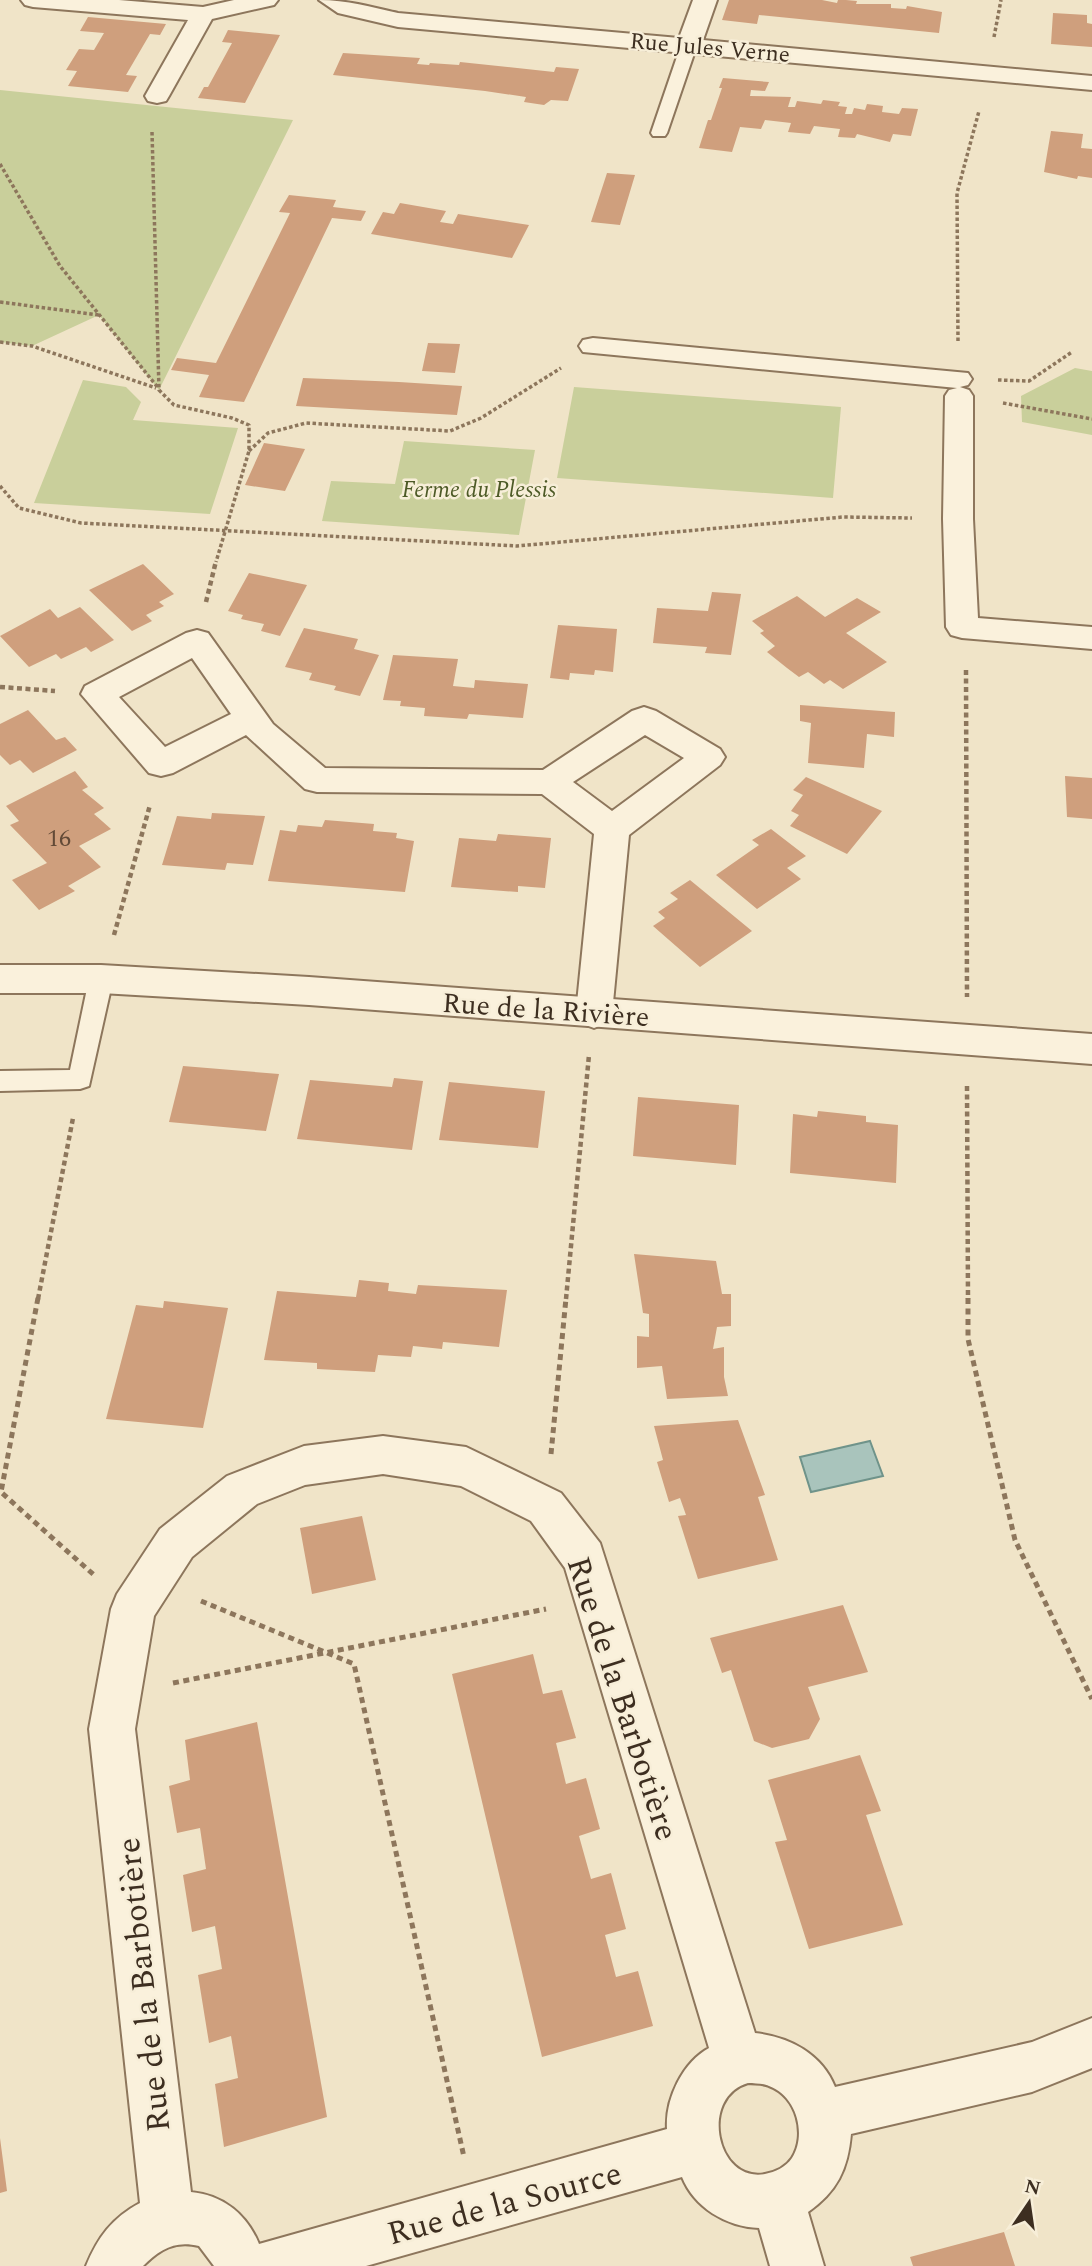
<svg xmlns="http://www.w3.org/2000/svg" width="1092" height="2266" viewBox="0 0 1092 2266" font-family="Spectral,serif">
	<rect width="100%" height="100%" fill="#f0e4c8"/>
	<path fill="#c9cf9b" d="M0 90 293 120 159 390 99 315 32 346 0 342Z
		M1075 368 1092 371V435L1022 422 1021 396Z
		M83 380 126 387 141 402 133 420 238 428 210 514 34 503Z
		M574 387 841 407 833 498 557 478Z
		M404 441 535 450 519 535 322 521 331 481 395 484Z"/>
	<path fill="#a9c4bc" stroke="#6f938a" stroke-width="2" d="M870 1441 883 1476 811 1492 800 1457Z"/>
	<path fill="#cf9f7d" d="M729 0H822L837 3 838 0H846L857 1 856 4H891V8L906 9 907 6 942 12 939 33 759 15 757 24 722 20Z
		M1053 13 1087 15V23L1092 24V47L1051 44Z
		M88 17 166 24 160 35 150 34 126 75 137 76 128 92 68 86 77 71 66 70 79 49 94 50 104 33 80 31Z
		M228 30 280 35 245 103 198 98 204 87H208L232 43 222 42Z
		M343 53 420 58 417 64 429 65 430 63 459 65 460 62 554 72 556 67 579 69 568 101 551 100 544 105 524 102 526 97 485 91 333 75Z
		M723 78 769 82 765 91 751 90 750 96 791 97 788 107H795L797 101 821 104 823 100 840 102 838 106 847 107 845 114H852L854 108 865 110 867 104 883 106 882 112 899 114 902 108 918 109 911 136 893 134 890 142 857 134 855 138 838 137 840 129 814 126 810 134 788 132 791 123 765 120 761 129 740 127 732 152 699 148 708 120H711L722 88H719Z
		M1051 131 1083 134 1081 148 1092 149V178L1078 176 1077 179 1044 172Z
		M607 173 635 175 620 225 591 222Z
		M289 195 336 200 333 207 366 211 361 221 332 218 244 402 199 397 209 375 171 370 177 358 216 363 290 213 279 212Z
		M400 203 446 211 440 222 453 224 458 214 529 225 512 258 371 234 383 212 394 214Z
		M428 343 460 344 455 373 422 371Z
		M303 378 399 382 462 386 457 415 296 406Z
		M264 443 305 449 285 491 245 485Z
		M143 564 174 594 159 602 164 606 146 615 152 621 132 631 89 590Z
		M249 573 307 585 280 636 261 631 264 624 241 619 243 615 228 611Z
		M712 592 741 594 731 655 705 653 707 647 653 643 657 608 708 611Z
		M797 596 825 617 857 598 881 612 846 633 887 662 843 689 830 680 824 684 808 672 799 677 787 668 767 652 775 646 760 633 764 631 752 621Z
		M80 607 114 640 91 652 86 647 61 659 56 654 29 667 0 636 50 609 58 618Z
		M558 625 617 629 613 672 595 670 594 675 570 673 569 680 550 678Z
		M304 628 358 639 354 649 379 655 360 696 334 690 336 686 309 680 312 673 285 667Z
		M393 655 458 659 453 686 474 688 475 680 528 684 523 718 469 714 467 719 424 716 425 708 400 706 401 701 383 700Z
		M800 705 895 712 894 737 867 734 864 768 808 763 811 723 800 721Z
		M28 710 56 740 65 737 77 750 33 773 20 760 10 765 0 755V724Z
		M75 771 88 787 82 790 104 808 94 814 111 829 79 846 101 867 68 886 75 891 39 910 12 880 47 863 10 825 19 821 6 806Z
		M1065 776 1092 778V819L1067 817Z
		M806 777 882 811 847 854 790 826 799 815 791 811 803 795 793 790Z
		M212 813 265 816 253 865 227 863 225 870 162 865 177 816 211 819Z
		M325 820 374 824 373 831 397 833 396 838 414 841 405 892 268 881 280 830 296 832 298 825 322 827Z
		M771 829 806 856 787 868 801 879 757 909 716 875 759 845 752 840Z
		M498 834 551 838 545 888 518 886V892L451 887 459 838 496 841Z
		M690 880 752 931 700 967 653 926 665 918 658 912 678 899 670 893Z
		M183 1066 279 1074 266 1131 169 1122Z
		M394 1078 423 1081 412 1150 297 1139 310 1080 392 1087Z
		M449 1082 545 1091 538 1148 439 1140Z
		M638 1097 739 1105 736 1165 633 1156Z
		M818 1111 866 1116V1122L898 1125 896 1183 790 1173 793 1114 817 1117Z
		M634 1254 716 1261 722 1294H731V1326L717 1327 713 1349 724 1347V1377L728 1396 667 1399 662 1366 637 1368V1336L649 1337V1314L643 1313Z
		M359 1280 389 1283 388 1291 416 1294 418 1285 507 1290 499 1347 443 1342 442 1349 413 1346 411 1357 378 1355 375 1372 317 1369V1363L264 1360 277 1291 356 1297Z
		M164 1301 228 1308 203 1428 106 1419 136 1305 163 1308Z
		M738 1420 765 1495 758 1497 778 1560 698 1579 678 1516 686 1515 680 1498 669 1502 657 1462 663 1460 654 1426Z
		M362 1516 376 1580 312 1594 300 1528Z
		M843 1605 868 1672 808 1687 820 1719 809 1739 772 1748 754 1741 731 1670 722 1673 710 1638Z
		M533 1654 543 1694 562 1690 576 1738 556 1743 566 1784 586 1778 600 1829 579 1836 591 1879 611 1873 626 1929 605 1935 616 1977 638 1971 653 2026 542 2057 452 1674Z
		M257 1722 327 2117 224 2147 215 2084 238 2078 231 2036 209 2043 198 1975 222 1969 215 1926 192 1932 183 1875 206 1869 200 1828 177 1833 169 1786 190 1780 185 1740Z
		M860 1755 881 1811 866 1815 903 1925 809 1949 775 1842 787 1840 768 1780Z
		M0 2138 7 2191 0 2193Z
		M1004 2232 1015 2266H913L910 2257Z"/>
	<g fill="none" stroke-linecap="round" stroke-linejoin="round">
		<defs>
			<path id="service" d="M689 40 697 45 667 133 665 136H653L651 133 681 45Z
				M101 970 109 973 113 979 89 1086 80 1089 0 1091V1071L70 1070 89 979 93 973Z"/>
			<path id="minor" d="M21 0H119L203 7 234 0H278L274 5 212 19 169 96 166 101 157 103 148 101 145 96 188 20 33 7 25 5Z
				M319 0C347 0 371 7 398 13L679 38 693 0H717L703 40 1092 76V90L398 27 338 13Z
				M593 338 968 373 972 379 968 385 960 387 969 390 973 396V519L978 618 1092 627V649L962 638 951 635 946 627 943 519 945 396 949 390 957 388 583 352 579 346 583 340Z
				M197 630 208 633 273 724 325 768 543 770 632 711 644 707 656 711 720 749 725 757 720 765 629 835 612 1013 607 1023 594 1028 581 1023 576 1013 594 834 542 794 317 792 305 789 246 735 173 773 161 776 149 773 81 694 85 686 186 633ZM192 658 231 714 165 747 119 697ZM645 735 684 758 612 811 573 782Z
				M383 1436 466 1447 561 1493 600 1543 755 2033C790 2037 822 2054 835 2087L1032 2042 1092 2018V2068L1032 2092 851 2134C848 2169 837 2192 808 2212L824 2266H770L759 2228C726 2227 694 2207 682 2177L366 2266H214L199 2246C175 2240 160 2249 143 2266H86C98 2237 112 2218 140 2203L89 1729 111 1609 117 1594 160 1529 227 1476 304 1446ZM383 1474 461 1486 531 1521 565 1568 709 2048C683 2062 665 2099 667 2129L259 2244C247 2215 224 2195 191 2192L135 1729 154 1616 192 1557 257 1504 305 1485ZM748 2083C755 2084 763 2083 769 2086 797 2096 807 2135 792 2158 786 2167 775 2172 765 2174 716 2183 699 2097 748 2083Z"/>
			<path id="tertiary" d="M0 965H101L309 977 1092 1034V1064L309 1005 101 993H0Z"/>
		</defs>
		<use href="#service" stroke="#8d765c" stroke-width="4"/>
		<use href="#minor" stroke="#8d765c" stroke-width="4"/>
		<use href="#tertiary" stroke="#8d765c" stroke-width="4"/>
		<path stroke="#8d765c" stroke-width="3.5" stroke-dasharray="3.5 2.5" stroke-linecap="butt" d="M994 37 1001 0
			M152 132 159 390 174 405 232 418 249 425V451L216 562
			M0 164 60 266 159 389
			M0 302 99 315
			M958 341 957 193 979 111
			M0 342 32 346 156 388
			M998 380 1029 381 1072 352
			M1003 403 1092 419
			M249 451 268 433 306 423 450 431 481 418 561 368
			M0 486 19 508 81 523 517 546 843 517 912 518"/>
		<path stroke="#8d765c" stroke-width="4.5" stroke-dasharray="5 3.5" stroke-linecap="butt" d="M206 602 216 561
			M966 670 967 997
			M0 687 55 691
			M114 935 150 805
			M967 1086 968 1299
			M38 1299 73 1118
			M566 1299 589 1055"/>
		<path stroke="#8d765c" stroke-width="5" stroke-dasharray="6 4.5" stroke-linecap="butt" d="M38 1298 1 1492 94 1575
			M968 1298V1339L1015 1540 1092 1699
			M551 1454 566 1298
			M201 1601 354 1664 464 2157
			M173 1683 546 1609"/>
		<use href="#service" fill="#faf1dc" fill-rule="evenodd"/>
		<use href="#minor" fill="#faf1dc" fill-rule="evenodd"/>
		<use href="#tertiary" fill="#faf1dc" fill-rule="evenodd"/>
	</g>
	<g text-anchor="middle" stroke-width="5" stroke-linejoin="round" paint-order="stroke">
		<g font-size="23" fill="#3d2e20" stroke="#f7eed8">
			<text transform="translate(710 47) rotate(5)" y="8">Rue Jules Verne</text>
		</g>
		<g font-size="23" font-style="italic" fill="#4d5a26" stroke="#f7eed8">
			<text x="479" y="497">Ferme du Plessis</text>
		</g>
		<g font-size="24" fill="#624a37">
			<text x="59" y="846">16</text>
		</g>
		<g font-size="28" fill="#3d2e20" stroke="#f7eed8">
			<text transform="translate(546 1009) rotate(4)" y="10">Rue de la Rivière</text>
		</g>
		<g font-size="33" fill="#3d2e20" stroke="#f7eed8">
			<text transform="translate(624 1698) rotate(72)" y="12">Rue de la Barbotière</text>
			<text transform="translate(142 1985) rotate(-96)" y="12">Rue de la Barbotière</text>
			<text transform="translate(504 2202) rotate(-15)" y="12">Rue de la Source</text>
		</g>
	</g>
	<g transform="translate(1029 2203) rotate(13)" stroke="#f7eed8" stroke-width="5" paint-order="stroke">
	<path d="M0-5L12 26L0 18L-12 26Z" fill="#3d2e20"/>
	<text y="-10" font-size="19" font-weight="bold" text-anchor="middle" fill="#3d2e20">N</text>
	</g>
</svg>
